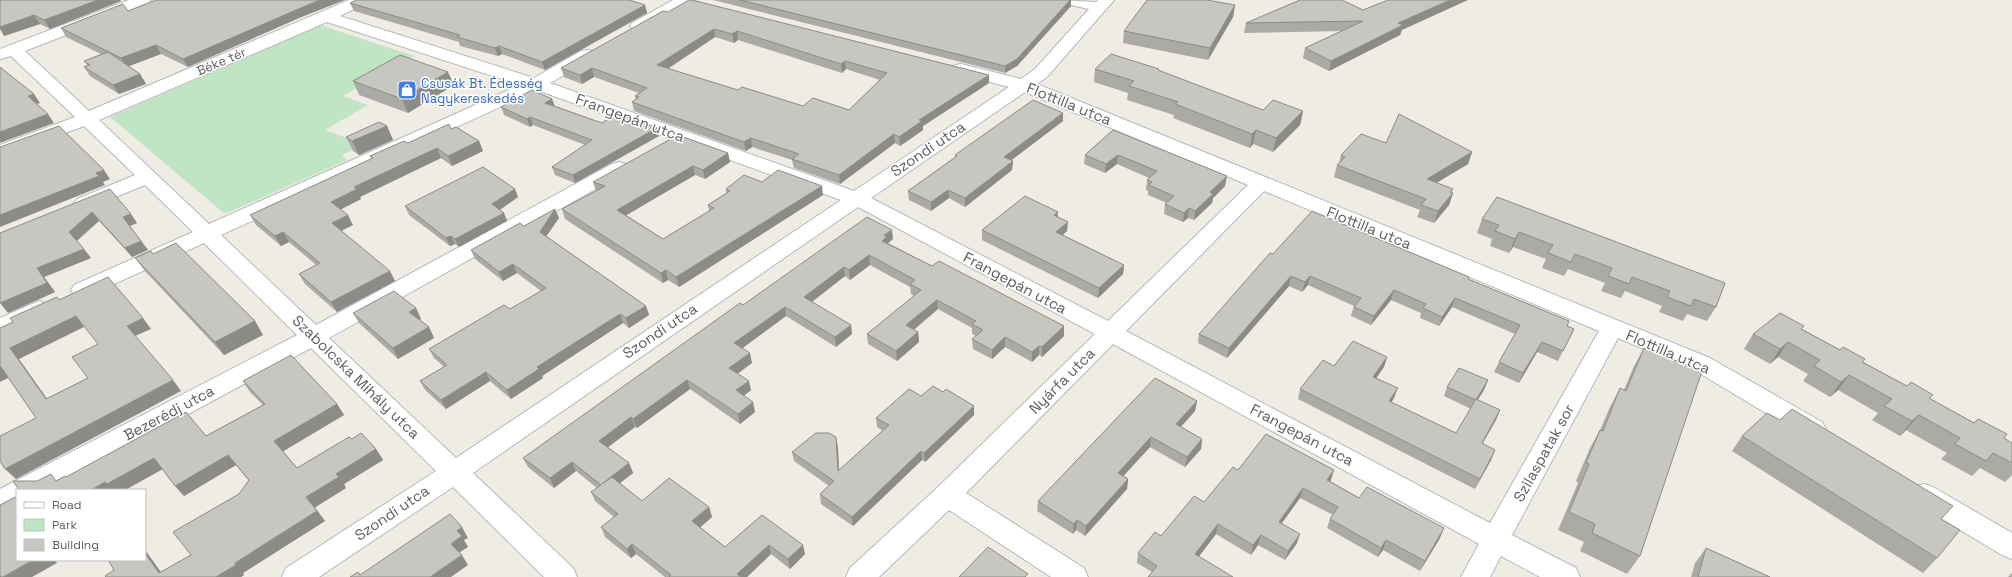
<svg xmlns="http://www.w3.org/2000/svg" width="2012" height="577" viewBox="0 0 2012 577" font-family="'Space Grotesk',sans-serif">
	<rect width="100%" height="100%" fill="#eeece3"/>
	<path fill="#c0e5c2" d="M320 25 414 56 343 96 368 105 325 130 363 144 342 155 347 160 225 214 110 117Z"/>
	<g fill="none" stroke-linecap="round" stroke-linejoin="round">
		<defs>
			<path id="street" d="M129 0H151L148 3 25 51 89 111 349 0H369L366 3 340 16 534 78 581 51 587 50 593 51 595 55 593 59 550 83 854 191 1009 87 955 73 952 69 955 65 961 64 1021 79 1035 69 1089 9 1062 3 1059 0 1096 2 1098 0H1114L1047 77 1037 84 1710 358 1822 422 1826 429 1822 436 1813 439 1804 436 1694 370 1618 338 1512 535 1576 568 1580 577H1540L1501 556 1490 577H1461L1479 544 1113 344 966 493 1084 568 1088 577H1051L949 510 879 577H846L850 568 938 487 1095 334 858 207 473 473 573 568 577 577H544L453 487 319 577H282L286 568 436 471 311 348 47 490H17V506L0 513V489L297 335 204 243 90 295 82 297 74 295 71 290 74 285 193 232 145 185 91 207 84 209 77 207 74 203 77 199 135 175 84 126 0 158V145L75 117 11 56 0 59V49ZM327 22 520 85 209 224 99 120ZM537 90 841 200 456 458 329 338 626 172 629 168 626 164 619 162 612 164 316 325 221 235ZM1025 92 1248 185 1108 321 871 198ZM1264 191 1599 331 1490 523 1126 331Z
				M673 0H692L689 3 644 29 638 31 632 29 630 26 632 23Z
				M39 301 47 304 50 309 47 314 0 335V318Z
				M1924 484 1933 487 2012 533V559L2002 555 1915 503 1911 495 1915 487Z"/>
		</defs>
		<use href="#street" stroke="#b6b9bd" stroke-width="2"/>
		<use href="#street" fill="#fff" fill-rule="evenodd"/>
	</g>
	<path fill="#acaaa6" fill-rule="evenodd" d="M0 0H120L121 1 50 29 40 24 4 36Z
		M713 0H1071V6L1017 66 1005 73Z
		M1300 0 1402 30 1400 35 1329 71 1303 58 1305 48 1342 31 1244 33 1246 23Z
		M350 3 645 5 647 13 545 70 502 54 498 56 460 46 459 42 354 11Z
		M1235 5 1233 17 1208 60 1123 43 1124 31Z
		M128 11 299 18 188 67 161 54 128 66 140 74 146 84 119 94 90 76 84 67 87 65 84 61 101 54 66 37 61 28Z
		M668 12 989 83 923 126V130L900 146 895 143 840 184 794 168 792 160 752 147 746 151 634 111 632 102 636 100 635 96 639 93 594 77 582 84 564 77 561 68ZM715 37 734 43 738 40 842 73 846 69 880 80 849 110 803 106 738 90 668 69Z
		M1095 69H1159V71L1263 110 1303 111 1300 125 1273 152 1253 144 1250 148 1173 118 1174 115 1127 100 1128 93 1094 82Z
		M353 81 454 85 408 113 359 95Z
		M552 99 555 106 602 123 659 136 575 183 555 175 552 167 585 145 533 125 530 127 504 115 501 107Z
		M1063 113V121L1011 160 1013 161 1012 170 965 207 949 198 931 211 909 200 908 191 955 157V155Z
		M387 126 393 140 359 155 353 151 346 137Z
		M1113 130 1225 186 1213 198 1212 203 1194 220 1188 218 1183 222 1164 214 1165 204 1167 203 1148 195V191L1146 190 1147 180 1149 178 1117 164 1105 173 1084 164 1085 155Z
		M479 141 483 151 452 166 441 158 360 197 361 199 340 209 353 225 341 231 395 281 337 312 305 284 299 274 316 265 289 242 281 246 256 225 250 215 371 159 370 156 408 143Z
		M1386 143 1472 152 1468 164 1436 183 1453 193 1449 205 1434 223 1417 217 1420 210 1334 177 1337 165 1339 163 1341 155Z
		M728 153 730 162 705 179 695 175 626 215 663 239 709 211 708 205 726 193V189L762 182 823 195 679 287 668 280 663 283 565 219 562 209 596 191 593 182Z
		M110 189 137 223 130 226 148 250 132 257 99 221 77 241 91 258 44 277 55 292 8 313Z
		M515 189 518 197 500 210 504 213 507 221 459 247 455 244 450 246 409 215 405 206Z
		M1497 197 1716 307 1707 321 1687 314 1683 321 1659 312 1662 306 1625 291 1621 298 1601 291 1605 283 1568 269 1564 276 1542 268 1546 259 1513 247 1509 253 1490 246 1492 239 1477 233 1482 219Z
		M1058 217 1067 231 1063 235 1124 265 1123 274 1098 298 982 240V230Z
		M559 218 546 236 646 306 649 315 629 328 623 323 542 376 543 378 511 399 490 381 446 409 425 390 420 381 444 367 434 358 429 349 510 309 541 291 517 273 503 281 475 259 471 250 524 226Z
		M893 239 888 243 932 266 1064 326V336L1042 357 1039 355 1032 362 1005 347 992 359 973 349 972 339 976 336 972 334V328L938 309 914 330 918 332 919 342 897 361 868 344 867 334 914 296 911 294 910 287 870 265 850 280 845 276 812 302 851 325 852 334 836 347 786 316 742 348 752 363 737 373 751 390 744 396 755 412 740 424 690 389 637 428 635 427 607 447 629 463 633 473 620 483 642 501 709 507 712 517 700 527 725 547 762 515 805 554 790 569 771 554 747 577H665L636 554 631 558 605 537 601 527 614 517 595 501 591 492 597 488 576 471 554 488 528 467 523 458 743 305Z
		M153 254 255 321 263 335 224 355 145 271 135 258Z
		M1273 254 1469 277 1468 279 1574 329 1558 361 1537 352 1519 383 1494 372 1499 362 1515 334 1452 307 1439 326 1420 318 1421 313 1391 300 1371 325 1351 316 1354 306 1308 285 1302 292 1289 286 1227 358 1198 343 1199 334Z
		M416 308 421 319 419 320 429 327 434 338 398 359 359 323 353 313Z
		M1802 329 1840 350 1865 359 1863 362 1974 423 2012 443V475L2005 482 1980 468 1972 476 1941 459 1947 453 1906 430 1900 436 1872 420 1878 413 1838 390 1830 397 1803 381 1808 374 1778 357 1770 364 1744 349 1753 334Z
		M1644 348 1640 556 1627 574 1580 551 1584 542 1558 530 1578 483 1576 481 1590 448 1600 430 1610 407 1620 388 1624 390 1634 366Z
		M1387 357 1384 367 1376 378 1394 398 1391 403 1456 433 1471 409 1444 396 1447 387 1488 380 1484 390 1477 400 1500 410 1496 420 1482 444 1495 450 1491 460 1475 489 1298 399 1300 389 1334 366Z
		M243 381 337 404 344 415 283 451 297 468 352 439 376 449 383 460 344 484 346 488 315 507 325 521 243 573 244 575 241 577H106L114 570 145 550 161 572 191 555 239 494 249 481 236 465 184 496 162 469 125 490 37 481 57 480 206 436 263 405 250 392Z
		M921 396 974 415 925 462 922 460 853 526 821 504 820 494 829 486 794 461 792 452 838 447 839 470 883 431 877 427 876 418Z
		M1197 401 1195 411 1181 427 1202 439 1201 449 1185 467 1150 447 1123 476 1128 479 1127 489 1085 536 1076 530 1073 534 1037 511 1038 501Z
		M1742 436 1937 558 1923 573 1732 451Z
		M1238 470 1331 480 1330 481 1359 498 1440 538 1420 571 1383 550 1378 557 1327 528 1330 519 1333 515 1300 498 1282 523 1297 543 1285 560 1258 545 1251 555 1216 534 1199 556 1152 572 1137 563 1138 553 1204 502Z
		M1706 548 1770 577H1691L1695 563Z
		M2012 573V577H2008Z"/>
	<path fill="#8c8b87" d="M98 0H120L121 1 50 29 44 20Z
		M320 0H345L299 18 188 67 183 59 296 10Z
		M1070 0H1071V6L1017 66 1005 73V66Z
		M1450 0H1468L1402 30 1400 35 1329 71 1331 61 1398 23Z
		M645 5 647 13 545 70 542 62Z
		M1235 5 1233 17 1208 60 1210 48Z
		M34 15 40 24 4 36 0 29V27Z
		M714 29 715 37 659 74 657 65Z
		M737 31 738 40 734 43 732 34Z
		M156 45 161 54 127 67 121 58Z
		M499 46 502 54 498 56 495 48Z
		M845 61 846 69 842 73 841 64Z
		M592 68 594 77 582 84 580 75Z
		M448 72 454 85 408 113 402 99Z
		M140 74 146 84 119 94 113 85Z
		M989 75V83L923 126V130L900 146 899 137 919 120Z
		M34 94 40 103 34 105 28 96Z
		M552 99 555 107 545 103Z
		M1303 111 1300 125 1273 152 1276 138Z
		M1063 113V121L1004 166V157Z
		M48 114 54 123 0 143V132Z
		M530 117 533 125 530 127 527 119Z
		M387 126 393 140 359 155 352 141Z
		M657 128 659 136 575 183 573 175Z
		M1256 130 1253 144 1250 148 1252 134Z
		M894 134 895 143 840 184 839 175Z
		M751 138 752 147 746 151 744 142Z
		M479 141 483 151 452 166 448 156Z
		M437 148 441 158 360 197 361 199 336 212 331 202 354 187Z
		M1472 152 1468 164 1423 191 1427 179Z
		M728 153 730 162 705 179 703 170Z
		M1118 155 1117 164 1105 173 1106 164Z
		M1013 161 1012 170 965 207V198Z
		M693 166 695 175 620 219 617 210Z
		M104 170 110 179 103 182 105 185 0 227V215Z
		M1227 176 1225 186 1213 198 1212 203 1194 220 1195 211 1210 192Z
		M822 186 823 195 679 287 676 277Z
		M515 189 518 197 495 213 492 204Z
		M1453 189 1450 197 1453 193 1449 205 1434 223 1438 211Z
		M948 190 949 198 931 211V202Z
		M1189 208 1188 218 1183 222 1184 213Z
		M555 209 559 218 543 241 540 232Z
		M92 212 99 221 76 241 69 232Z
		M1058 212 1057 221 1054 215Z
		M504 213 507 221 459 247 455 239Z
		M131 214 137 223 129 226 123 217Z
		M348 215 353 225 337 233 332 223Z
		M1068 222 1067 231 1055 241 1056 232Z
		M892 230 893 239 888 243V246L882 241 884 235Z
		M283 232 289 242 281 246 275 236Z
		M1519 232 1513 247 1509 253 1515 239Z
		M451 236 455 244 450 246 446 238Z
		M141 241 148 250 132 257 125 248Z
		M84 249 91 258 44 277 55 292 8 313 0 303 37 268Z
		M869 255 870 265 850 280 849 270Z
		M513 264 517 273 503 281 499 272Z
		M1124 265 1123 274 1098 298 1099 288Z
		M844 267 845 276 805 307 804 297Z
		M666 270 668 280 663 283 661 273Z
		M390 271 395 281 337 312 331 302Z
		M1291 276 1289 286 1227 358 1229 348Z
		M1310 276 1308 285 1302 292 1305 282Z
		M1394 290 1391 300 1371 325 1374 316Z
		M1455 298 1452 307 1439 326 1442 317Z
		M937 300 938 309 907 335 906 325Z
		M646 306 649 315 629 328 626 318Z
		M785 307 786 316 736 353 734 343Z
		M416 308 421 319 415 322 409 312Z
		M620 314 623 323 542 376 543 378 511 399 507 390 537 367Z
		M76 316 84 327 19 359 55 410 46 399 10 348Z
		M143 318 151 329 135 336 127 326Z
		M255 321 263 335 224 355 215 342Z
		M851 325 852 334 836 347 835 337Z
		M1064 326V336L1042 357V347Z
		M429 327 434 338 398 359 393 348Z
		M918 332 919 342 897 361 896 351Z
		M1005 337V347L992 359V350Z
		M1542 342 1537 352 1519 383 1523 373Z
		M1788 342 1778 357 1770 364 1780 349Z
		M1039 346V355L1032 362V352Z
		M750 353 752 363 732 378 729 368Z
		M1387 357 1384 367 1370 387 1373 377Z
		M0 367H1L10 377 0 382Z
		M486 372 490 381 446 409 441 400Z
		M1849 375 1838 390 1830 397 1841 382Z
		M173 380 181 391 16 479 5 469Z
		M687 380 690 389 637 428 633 419Z
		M1488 380 1484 390 1472 409 1476 400Z
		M749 381 751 390 738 400 736 390Z
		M1398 388 1394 398 1385 411 1389 401Z
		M1197 401 1195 411 1174 434 1176 424Z
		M753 402 755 412 740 424 738 414Z
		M337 404 344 415 282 452 274 441Z
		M974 406V415L925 462 924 453Z
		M1500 410 1496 420 1477 453 1482 443Z
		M1919 415 1906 430 1900 436 1912 421Z
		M631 417 635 427 603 451 599 441Z
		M836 437 838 447 839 480 838 471Z
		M1151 437 1150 447 1117 483 1118 473Z
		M1202 439 1201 449 1185 467 1187 457Z
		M376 449 383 460 344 484 346 488 314 508 306 497 336 474Z
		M1495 450 1491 460 1475 489 1480 479Z
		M921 451 922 460 853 526 852 517Z
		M228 455 236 465 184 496 175 486Z
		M154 458 163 469 125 490H91L105 482Z
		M572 462 576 471 554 488 550 478Z
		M629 463 633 473 606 494 602 484Z
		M1334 470 1331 480 1324 489 1327 480Z
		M1128 479 1127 489 1085 536 1086 526Z
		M1303 488 1300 498 1276 531 1279 522Z
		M709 507 712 517 696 531 692 521Z
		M317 511 325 521 243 573 244 575 241 577H216L235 563Z
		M1077 520 1076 530 1073 534 1074 524Z
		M1218 524 1216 534 1194 563 1195 554Z
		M462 527 468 538 464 540 468 547 457 554 451 544 457 531Z
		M1444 528 1440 538 1420 571 1425 561Z
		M1300 534 1297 543 1285 560 1288 551Z
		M1261 535 1258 545 1251 555 1253 545Z
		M1386 540 1383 550 1378 557 1381 548Z
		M632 544 636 554 631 558 627 549Z
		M769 545 771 554 747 577H738L737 574Z
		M803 545 805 554 790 569 788 559Z
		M145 550 164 577 159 573 145 553Z
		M462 555 468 565 451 577H430Z
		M33 560H55L57 563 32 577H3Z"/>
	<path fill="#c8c6c1" stroke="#8c8b87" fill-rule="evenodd" d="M0 0H98L44 20 34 15 0 27Z
		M156 0H320L296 10 183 59 156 45 121 58 61 28 123 4 128 11Z
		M356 0H629L645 5 542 62 499 46 495 48 457 37 460 35 350 3Z
		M689 0H692L989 75 919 120 922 121 899 137 894 134 839 175 792 159 799 154 751 138 744 142 632 102 639 97 635 96 647 88 592 68 580 75 561 68 663 11 668 12ZM714 29 732 34 737 31 841 64 845 61 887 73 849 110 813 98 803 106 742 87 738 90 657 65Z
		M740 0H1070L1017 59 1005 66Z
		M1147 0H1207L1235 5 1210 48 1124 31Z
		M1300 0H1342L1363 10 1388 0H1450L1398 23 1403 25 1331 61 1305 48 1363 21 1246 23Z
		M108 52 140 74 113 85 84 67 90 65 84 61Z
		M1111 54 1159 69 1158 70 1263 110 1273 100 1303 111 1276 138 1256 130 1252 134 1175 104 1178 102 1129 86 1134 81 1095 69Z
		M400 55 448 72 402 99 353 81Z
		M0 67 34 94 28 96 48 114 0 132Z
		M532 90 552 99 545 103 602 123 617 113 657 128 573 175 552 167 592 140 530 117 527 119 501 107Z
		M1033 100 1063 113 1004 157 1013 161 965 198 948 190 931 202 908 191 957 156 955 155Z
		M1399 114 1472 152 1427 179 1453 189 1450 192 1453 193 1438 211 1421 205 1426 199 1337 165 1345 157 1341 155 1361 134 1386 143Z
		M379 122 387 126 352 141 346 137Z
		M449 124 451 129 456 127 479 141 448 156 437 148 354 187 357 189 331 202 348 215 332 223 390 271 331 302 299 274 320 263 283 232 275 236 250 215 373 158 370 156 404 141 408 143Z
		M59 126 104 170 96 173 99 176 0 215V147Z
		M1113 130 1227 176 1210 192 1213 194 1195 211 1189 208 1184 213 1165 204 1174 196 1149 185 1152 182 1147 180 1157 171 1118 155 1106 164 1085 155Z
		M678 135 728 153 703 170 693 166 617 210 663 239 714 208 708 205 730 191 726 189 744 175 762 182 778 170 822 186 676 277 666 270 661 273 562 209 605 186 593 182Z
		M483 167 515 189 492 204 504 213 455 239 451 236 446 238 405 206Z
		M110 189 131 214 123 217 141 241 125 248 92 212 69 232 84 249 37 268 47 283 0 303V233Z
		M1025 196 1058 212 1054 215 1068 222 1056 232 1124 265 1099 288 982 230Z
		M1497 197 1725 283 1716 307 1694 299 1691 306 1667 297 1670 291 1632 277 1629 284 1608 276 1612 268 1575 254 1571 262 1548 253 1553 245 1519 232 1515 239 1495 231 1499 225 1482 219Z
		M555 209 540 232 646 306 626 318 620 314 537 367 539 369 507 390 486 372 441 400 420 381 447 365 429 349 504 305 510 309 546 288 513 264 499 272 471 250 520 223 524 226Z
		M1312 211 1469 277 1468 279 1569 321 1567 326 1574 329 1563 351 1542 342 1523 373 1499 362 1520 325 1455 298 1442 317 1423 308 1426 304 1394 290 1374 316 1354 307 1361 298 1310 276 1305 282 1291 276 1229 348 1199 334 1270 253 1273 254Z
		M867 217 892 230 884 235 887 237 882 241 932 266 939 261 1064 326 1042 347 1039 346 1032 352 1005 337 992 350 972 339 983 330 972 324 976 321 937 300 906 325 918 332 896 351 867 334 921 290 910 284 915 280 869 255 849 270 844 267 804 297 851 325 835 337 785 307 734 343 750 353 729 368 749 381 736 390 753 402 738 414 687 380 633 419 631 417 599 441 629 463 602 484 612 477 642 501 669 478 709 507 692 521 725 547 762 515 803 545 788 559 769 545 737 574 741 577H669L671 575 632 544 627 549 601 527 618 514 591 492 601 485 572 462 550 478 523 458 740 303 743 305Z
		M176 243 255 321 215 342 135 258 151 251 153 254Z
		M108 277 143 318 127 326 173 380 5 469 0 461V436L36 418 1 367H0V328L13 322 10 318 57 297 59 300ZM76 316 98 344 72 357 88 378 46 399 10 348Z
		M394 291 416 308 409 312 429 327 393 348 353 313Z
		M1780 313 1804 326 1801 329 1840 350 1843 347 1865 359 1862 362 1907 386 1911 382 1933 395 1929 398 1974 423 1978 419 2007 434 2004 438 2012 443V463L1993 453 1986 461 1955 444 1960 438 1919 415 1912 421 1884 406 1892 399 1849 375 1841 382 1814 366 1820 360 1788 342 1780 349 1753 334Z
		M1353 341 1387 357 1373 377 1398 388 1389 401 1456 433 1476 399 1500 410 1482 443 1495 450 1480 479 1300 389 1323 360 1334 366Z
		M1644 348 1702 371 1640 556 1592 533 1595 524 1569 512 1589 464 1586 463 1600 430 1603 431 1620 388 1626 391Z
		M291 355 337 404 274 441 297 468 349 437 352 439 361 433 376 449 336 474 339 477 306 497 317 511 235 563 236 565 216 577H106L105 576 114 570 108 560H145V553L159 573 191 555 173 532 239 494 249 480 228 455 175 486 154 458 107 484 105 482 91 490H19L13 481H37L51 474 56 481 65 476 66 477 186 412 206 436 265 404 243 381Z
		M1459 368 1488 380 1476 400 1447 387Z
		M1155 378 1197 401 1176 424 1202 439 1187 457 1151 437 1118 473 1128 479 1086 526 1077 520 1074 524 1038 501Z
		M933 386 943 392 946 389 974 406 924 453 921 451 852 517 820 494 834 481 792 452 816 433H829L836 437 838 471 889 425 876 418 909 389 921 396Z
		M1792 409 1953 506 1941 519 1960 530 1937 558 1742 436 1767 413 1780 420Z
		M1266 434 1334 470 1327 480 1359 498 1367 487 1444 528 1425 561 1386 540 1381 548 1330 519 1338 507 1303 488 1279 522 1300 534 1288 551 1261 535 1253 545 1218 524 1195 554 1233 577H1148L1157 566 1138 553 1155 532 1161 536 1194 496 1204 502 1233 467 1238 470Z
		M17 496V560H33L3 577H1L0 576V505Z
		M450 514 462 527 457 531 462 536 451 544 462 555 430 577H350L358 572 360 575Z
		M988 547 1028 574 1025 577H959Z
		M1706 548 1770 577H1698Z"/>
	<defs>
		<symbol id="shop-square" viewBox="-11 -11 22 22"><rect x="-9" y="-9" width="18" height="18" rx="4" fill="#3f7fe0" stroke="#fff"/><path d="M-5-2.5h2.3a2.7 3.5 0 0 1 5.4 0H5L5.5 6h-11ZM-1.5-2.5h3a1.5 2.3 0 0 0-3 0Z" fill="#fff"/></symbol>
	</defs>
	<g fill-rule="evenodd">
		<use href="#shop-square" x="396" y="79" width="22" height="22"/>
	</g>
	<g text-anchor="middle" stroke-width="3" stroke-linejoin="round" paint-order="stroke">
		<g font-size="13" fill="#5b5f64" stroke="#fff">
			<text transform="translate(221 61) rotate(-23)" y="5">Béke tér</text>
		</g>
		<g font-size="13" fill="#366cbe" stroke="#fff" text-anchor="start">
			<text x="421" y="88">Csusák Bt. Édesség<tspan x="421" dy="15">Nagykereskedés</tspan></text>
		</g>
		<g font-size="15" fill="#5b5f64" stroke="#fff">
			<text transform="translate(1069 104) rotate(22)" y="5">Flottilla utca</text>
			<text transform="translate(630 118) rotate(20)" y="5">Frangepán utca</text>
			<text transform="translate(928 149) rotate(-34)" y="5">Szondi utca</text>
			<text transform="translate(1369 228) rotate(22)" y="5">Flottilla utca</text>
			<text transform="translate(1015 283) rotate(28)" y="5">Frangepán utca</text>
			<text transform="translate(660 331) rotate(-34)" y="5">Szondi utca</text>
			<text transform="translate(1668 352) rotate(23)" y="5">Flottilla utca</text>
			<text transform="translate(356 377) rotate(44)" y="5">Szabolcska Mihály utca</text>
			<text transform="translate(1062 381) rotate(-45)" y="5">Nyárfa utca</text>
			<text transform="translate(169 413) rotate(-28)" y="5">Bezerédj utca</text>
			<text transform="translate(1302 435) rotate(28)" y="5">Frangepán utca</text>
			<text transform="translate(1544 453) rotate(-61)" y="5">Szilaspatak sor</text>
			<text transform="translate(392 513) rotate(-34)" y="5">Szondi utca</text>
		</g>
	</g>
	<rect x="16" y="489" width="130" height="72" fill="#ffffff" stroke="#bdbfc1"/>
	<rect x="24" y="502" width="20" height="6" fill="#ffffff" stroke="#bdbfc1"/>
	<text x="52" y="509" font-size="12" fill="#5b5f64">Road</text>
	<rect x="24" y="519" width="20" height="12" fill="#c0e5c2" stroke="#bdbfc1"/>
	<text x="52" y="529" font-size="12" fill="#5b5f64">Park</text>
	<rect x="24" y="539" width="20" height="12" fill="#c8c6c1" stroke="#bdbfc1"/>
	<text x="52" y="549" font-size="12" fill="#5b5f64">Building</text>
</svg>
